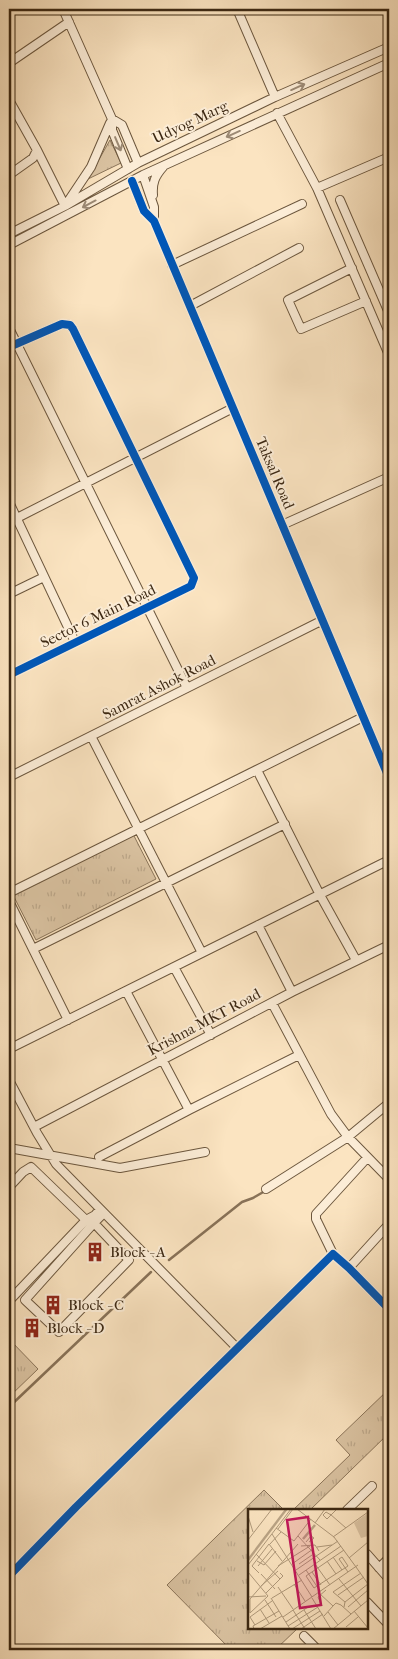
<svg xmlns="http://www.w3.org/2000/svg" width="398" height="1659" viewBox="0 0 398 1659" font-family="'IM FELL French Canon',serif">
	<defs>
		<pattern id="park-tufts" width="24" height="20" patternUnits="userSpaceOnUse" patternTransform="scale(1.25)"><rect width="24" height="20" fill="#dbc4a3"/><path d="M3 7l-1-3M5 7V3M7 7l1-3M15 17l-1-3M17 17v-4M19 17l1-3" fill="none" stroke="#bda88b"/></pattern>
	</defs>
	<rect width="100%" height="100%" fill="#fbe4c1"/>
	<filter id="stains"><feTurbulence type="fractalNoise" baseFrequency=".004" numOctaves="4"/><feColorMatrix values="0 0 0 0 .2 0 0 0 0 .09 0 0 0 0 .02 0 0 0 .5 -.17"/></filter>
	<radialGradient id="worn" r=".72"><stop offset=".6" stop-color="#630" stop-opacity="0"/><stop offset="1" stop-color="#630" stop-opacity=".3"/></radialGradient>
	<path fill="url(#park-tufts)" stroke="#8c765b" d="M110 140 121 163 88 179Z
		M132 832 156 879 36 940 12 893Z
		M9 1339 38 1369 9 1397Z
		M389 1389V1433L310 1510H293L350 1455 336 1440Z
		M264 1490 284 1510H249V1628H298L275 1650H231L167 1585Z"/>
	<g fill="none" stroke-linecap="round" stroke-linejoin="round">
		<path stroke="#887258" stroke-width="2.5" d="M169 1260 242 1202 253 1198 265 1191
			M9 1407 151 1272"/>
		<defs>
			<path id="minor" d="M63 9 112 119V130L128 169
				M237 9 275 97
				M9 63 69 22
				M9 100 37 150 33 158 9 175
				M277 113 317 188 389 355
				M112 119 122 125 138 163
				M37 150 65 206 91 167 110 123
				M143 175 154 207V221
				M132 181 144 211 154 221 389 778
				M317 188 389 157
				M153 195C152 183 155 176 163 167
				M340 200 389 313
				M9 234 65 206 138 163 275 97 389 47
				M9 245 143 175 389 63
				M172 265 302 204
				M352 268 288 300 301 329 366 301
				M190 306 299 248
				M9 328 187 688
				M9 347 62 324 70 325 73 329 194 578 191 586 9 675
				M9 502 75 642
				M17 518 233 408
				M282 525 389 477
				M9 594 44 577
				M91 736 202 953
				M257 770 320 895 356 960
				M9 777 321 621
				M9 893 363 717
				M9 901 68 1020
				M258 925 292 992
				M33 949 285 824
				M174 967 211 1035
				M126 991 189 1110 299 1055
				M272 1003 331 1114 348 1137 389 1179
				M9 1049 389 860
				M9 1080 37 1133 56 1164 237 1348
				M34 1127 292 992 389 945
				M9 1148 120 1168 205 1152
				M99 1157 189 1110
				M9 1187 23 1172 31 1167 86 1220
				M266 1189 348 1137 389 1103
				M94 1223 25 1300 59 1332 129 1260 94 1223 104 1213
				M333 1254 316 1219V1214L367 1158
				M349 1268 389 1224
				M9 1301 86 1220 95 1215 100 1209
				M347 1510 372 1486
				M367 1554 389 1579
				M379 1568 389 1558
				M9 1576 76 1507 333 1254 349 1268 389 1309
				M367 1602 389 1625
				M304 1636 318 1650"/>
		</defs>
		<use href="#minor" stroke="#6c573e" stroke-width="10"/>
		<use href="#minor" stroke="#fcedd7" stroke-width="8"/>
		<defs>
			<path id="cycleway" d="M132 181 144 211 154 221 389 778
				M9 347 62 324 70 325 73 329 194 578 191 586 9 675
				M9 1576 76 1507 333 1254 349 1268 389 1309"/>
		</defs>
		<use href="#cycleway" stroke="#fcedd7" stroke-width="11"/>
		<use href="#cycleway" stroke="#0057b8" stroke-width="8"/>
	</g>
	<defs><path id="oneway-shaft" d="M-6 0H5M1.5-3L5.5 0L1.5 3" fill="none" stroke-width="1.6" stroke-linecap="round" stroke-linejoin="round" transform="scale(1.25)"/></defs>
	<g stroke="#9c8a75">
		<use href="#oneway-shaft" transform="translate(298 87) rotate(-24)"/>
		<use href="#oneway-shaft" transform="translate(233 134) rotate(156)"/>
		<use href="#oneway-shaft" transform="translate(118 144) rotate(67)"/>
		<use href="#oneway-shaft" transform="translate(89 204) rotate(152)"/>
	</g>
	<defs>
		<symbol id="building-bare" viewBox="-9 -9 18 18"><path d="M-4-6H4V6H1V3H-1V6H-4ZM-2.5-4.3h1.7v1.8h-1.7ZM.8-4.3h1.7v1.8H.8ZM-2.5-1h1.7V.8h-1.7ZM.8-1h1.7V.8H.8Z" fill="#8f2418" stroke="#fcedd7" stroke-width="2.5" paint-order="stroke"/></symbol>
	</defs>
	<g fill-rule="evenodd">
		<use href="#building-bare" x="81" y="1238" width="28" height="28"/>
		<use href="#building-bare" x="39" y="1291" width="28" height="28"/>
		<use href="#building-bare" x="18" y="1314" width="28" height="28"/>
	</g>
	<g text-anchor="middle" stroke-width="4" stroke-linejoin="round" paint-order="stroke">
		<g font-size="15" fill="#3c2813" stroke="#fcedd7">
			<text transform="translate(190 122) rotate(-25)" y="5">Udyog Marg</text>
			<text transform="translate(275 473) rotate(67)" y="5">Taksal Road</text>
			<text transform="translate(98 616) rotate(-26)" y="5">Sector 6 Main Road</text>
			<text transform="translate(159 687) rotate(-27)" y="5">Samrat Ashok Road</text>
			<text transform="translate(204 1022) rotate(-28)" y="5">Krishna MKT Road</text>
		</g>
		<g font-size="15" fill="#3c2813" stroke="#fcedd7" text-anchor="start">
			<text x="110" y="1257">Block - A</text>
			<text x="68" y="1310">Block - C</text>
			<text x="47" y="1333">Block - D</text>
		</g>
	</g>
	<g transform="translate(248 1509)">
		<rect width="120" height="120" fill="#fbe4c1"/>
		<path d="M120 4V27L113 29 106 14Z" fill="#dbc4a3"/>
		<path d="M37 0H40L0 53V49Z" fill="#baa486"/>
		<path fill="none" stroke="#baa486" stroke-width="2.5" d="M55 30 67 16"/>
		<path fill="none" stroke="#af997b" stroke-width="1" d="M49 0 86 28 108 58M82 5 98 19M83 6 79 10 75 6 78 3 83 6 89 0M0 7 5 23M67 14 77 0M28 19 46 32 63 10M30 20 45 0M24 25 64 88M50 27 72 51M85 28 120 3M0 31 24 0M58 33 63 27 66 29 61 33M21 35 34 52M22 35 33 23M53 37 67 36 71 42M69 38 84 36M8 45 32 70M85 48 94 61M101 49 120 33M91 50 94 48 100 57 66 79 58 67 96 41M91 50 100 63M9 52 16 56 28 42M79 52 88 65M44 55 65 40M51 55 64 46M67 55 82 76M0 56 43 0M10 57 24 40M30 57 62 37M48 61 90 32M58 61 72 82M0 63 20 87 2 104M64 63 73 76M11 64 4 57 21 35M13 65 27 80M51 66 93 37M91 70 113 97M46 75 57 92M13 77 30 62M30 78 45 100M18 84 35 67 32 64M71 84 85 97 76 107M90 86 116 68M0 88 18 87M23 89 34 107M24 89 54 71M64 89 83 120M17 91 28 108M97 93 120 75 108 58M74 97 70 88 78 81M85 97 88 94 93 96 103 105M96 98 97 93 85 83 113 64M100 98 120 81M12 100 21 114M45 101 57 120M56 101 68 120M106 102 120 119M80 103 90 116M2 104V90L50 35M35 108 110 56M38 113 60 98M7 116 2 108 24 92M40 117 70 98M98 118 110 108M6 120 5 117 31 102M12 120 34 107 42 120M44 120 72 102M53 120 75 105M85 120 120 91"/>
		<path fill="#c2185b" fill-opacity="0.15" stroke="#c2185b" stroke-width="2.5" d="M60 8 73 96 52 99 39 11Z"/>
		<rect width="120" height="120" fill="none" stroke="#3c2813" stroke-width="2.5"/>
	</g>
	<rect width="398" height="1659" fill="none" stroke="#fbe4c1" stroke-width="30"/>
	<rect x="10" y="10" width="378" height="1639" fill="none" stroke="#3c2813" stroke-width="2.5"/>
	<rect x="15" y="15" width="368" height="1629" fill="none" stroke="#3c2813"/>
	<rect width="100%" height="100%" filter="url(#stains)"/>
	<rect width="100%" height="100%" fill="url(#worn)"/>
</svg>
